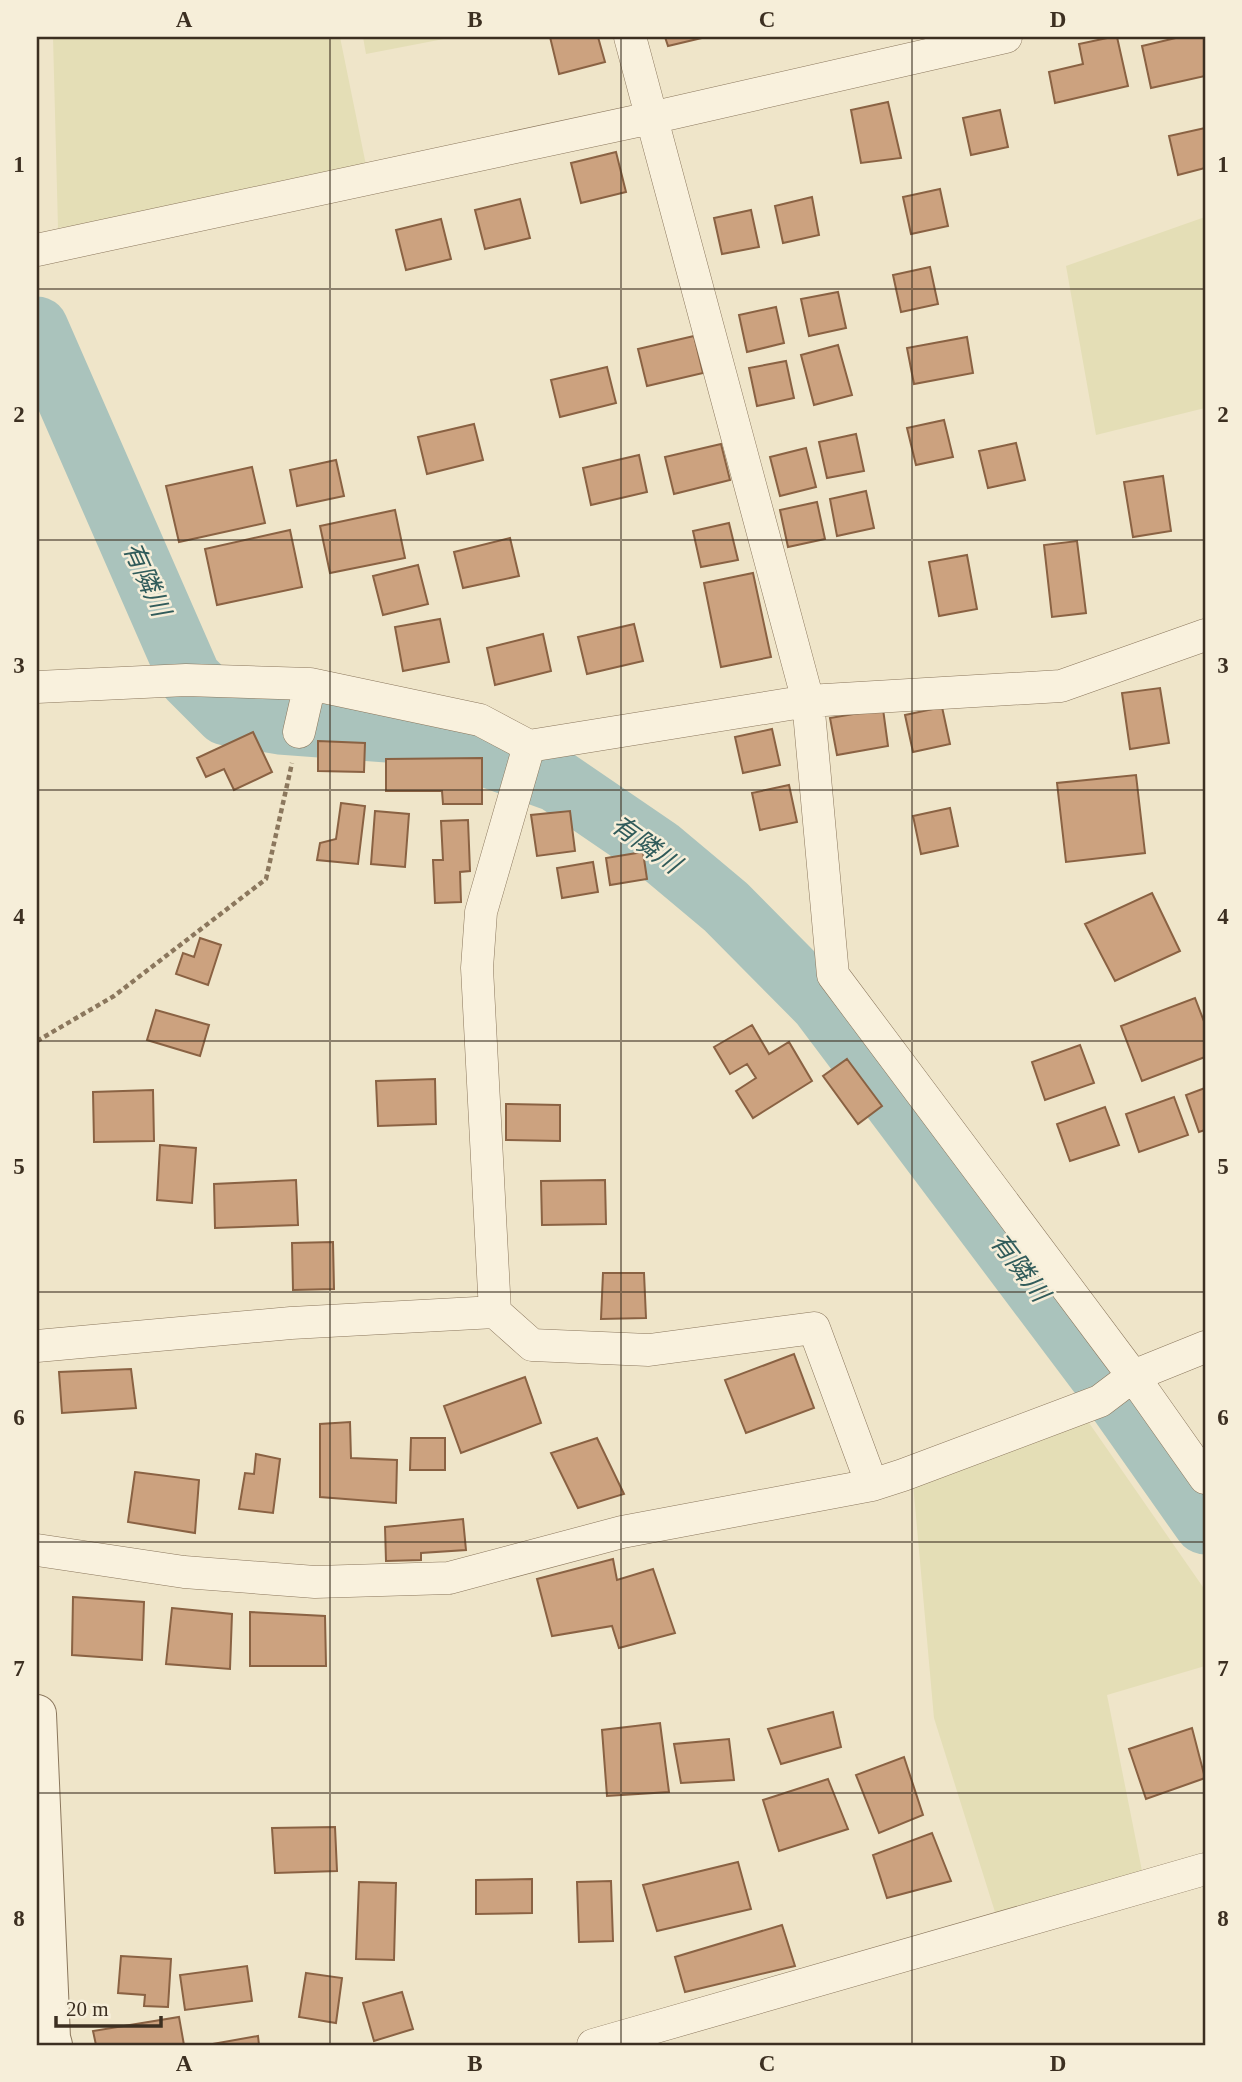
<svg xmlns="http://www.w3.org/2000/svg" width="1242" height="2082" viewBox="0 0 1242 2082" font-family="'Times New Roman','Noto Sans JP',serif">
	<rect width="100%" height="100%" fill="#efe5c9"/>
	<path fill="#e4deb6" d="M53 37H340L369 180 58 228Z
		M363 37H454L366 54Z
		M1205 217V408L1096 435 1066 266Z
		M1087 1420 1205 1590V1666L1107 1695 1145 1886 1000 1928 934 1718 913 1483Z"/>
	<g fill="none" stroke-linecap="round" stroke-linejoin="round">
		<path stroke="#aac3bc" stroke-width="63" d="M37 328 190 678 226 714 280 723 427 734 557 781 658 850 726 907 821 1003 1103 1378 1205 1523"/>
	</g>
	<path fill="#cca27f" stroke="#8a6243" stroke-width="2" d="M550 37H598L605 62 559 74Z
		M665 37H706L668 46Z
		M1112 37H1117L1128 86 1055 103 1049 72 1083 64 1079 44Z
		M1180 37H1205V76L1151 88 1142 46Z
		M888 102 901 158 861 163 851 110Z
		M1000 110 1008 147 971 155 963 118Z
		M1205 128V168L1178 175 1169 136Z
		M616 152 626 192 581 203 571 163Z
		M940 189 948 226 911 234 903 197Z
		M812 197 819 235 783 243 775 206Z
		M520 199 530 238 485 249 475 210Z
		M751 210 759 247 722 254 714 218Z
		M441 219 451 259 406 270 396 230Z
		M930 267 938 304 901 312 893 275Z
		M838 292 846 328 809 336 801 299Z
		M776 307 784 343 747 352 739 315Z
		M694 336 703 373 647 386 638 349Z
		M967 337 973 373 914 384 907 348Z
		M838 345 852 395 814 405 801 355Z
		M786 361 794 398 757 406 749 368Z
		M607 367 616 403 560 417 551 380Z
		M944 420 953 457 916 465 907 428Z
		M474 424 483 460 427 474 418 437Z
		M856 434 864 471 827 478 819 442Z
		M1016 443 1025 480 988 488 979 451Z
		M721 444 730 480 674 494 665 457Z
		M806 448 816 487 780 496 770 457Z
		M639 455 647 492 591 505 583 468Z
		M336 460 344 496 297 506 290 470Z
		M252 467 265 523 179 542 166 486Z
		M1163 476 1171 531 1133 537 1124 482Z
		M866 491 874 528 837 536 830 499Z
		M817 502 825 539 788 547 780 510Z
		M395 510 405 558 330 573 320 526Z
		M729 523 738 560 701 567 693 531Z
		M290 530 302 587 217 605 205 549Z
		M510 538 519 576 463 588 454 552Z
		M1077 541 1086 613 1052 617 1044 545Z
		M967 555 977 609 939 616 929 562Z
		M418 565 428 604 383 615 373 576Z
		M753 573 771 657 721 667 704 583Z
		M440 619 449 662 403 671 395 627Z
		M634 624 643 661 587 674 578 637Z
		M543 634 551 671 495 685 487 648Z
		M1160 688 1169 743 1130 749 1122 693Z
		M942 707 950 744 913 752 905 715Z
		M883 709 888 746 837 755 830 718Z
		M772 729 780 765 743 773 735 737Z
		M253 732 272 772 234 790 224 769 206 777 197 758Z
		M318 741 365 743 364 772 318 771Z
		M482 758V804H443L442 791H386V759Z
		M1136 775 1145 853 1066 862 1057 783Z
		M789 785 797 822 760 830 752 793Z
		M341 803 365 806 358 864 317 860 320 843 336 839Z
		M950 808 958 846 921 854 913 816Z
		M375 811 409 814 405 867 371 864Z
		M570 811 575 851 537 856 531 815Z
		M468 820 470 871 460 872 461 902 435 903 433 860H443L441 821Z
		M643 852 647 879 610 885 606 858Z
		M593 862 598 892 562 898 557 868Z
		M1152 893 1180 951 1115 981 1085 924Z
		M200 938 221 945 208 985 176 974 183 953 194 957Z
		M1195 998 1205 1024V1057L1142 1081 1121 1026Z
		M156 1010 209 1025 200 1056 147 1040Z
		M752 1025 769 1054 789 1042 812 1081 753 1118 736 1091 756 1078 747 1064 730 1074 714 1047Z
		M1080 1045 1094 1083 1045 1100 1032 1062Z
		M847 1059 882 1106 858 1124 823 1076Z
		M435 1079 436 1124 378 1126 376 1081Z
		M1205 1088V1130L1199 1132 1186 1095Z
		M153 1090 154 1141 94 1142 93 1092Z
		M1174 1097 1188 1135 1139 1152 1126 1114Z
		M506 1104 560 1105V1141L506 1140Z
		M1105 1107 1119 1145 1070 1161 1057 1124Z
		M160 1145 196 1148 192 1203 157 1200Z
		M296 1180 298 1225 215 1228 214 1184Z
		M605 1180 606 1224 542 1225 541 1181Z
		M333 1242 334 1289 293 1290 292 1243Z
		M603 1273H644L646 1318 601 1319Z
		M794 1354 814 1408 746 1433 725 1380Z
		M131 1369 136 1408 62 1413 59 1372Z
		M525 1377 541 1423 461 1453 444 1406Z
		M350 1422 351 1458 397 1460 396 1503 320 1497V1424Z
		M411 1438H445V1470H410Z
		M597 1438 624 1494 578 1508 551 1453Z
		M256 1454 280 1459 273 1513 239 1509 245 1473 254 1474Z
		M135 1472 199 1480 195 1533 128 1522Z
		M463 1519 466 1550 421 1553V1560L386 1561 385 1527Z
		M613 1559 617 1580 653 1569 675 1633 619 1648 612 1626 552 1636 537 1579Z
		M73 1597 144 1602 142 1660 72 1655Z
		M172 1608 232 1614 230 1669 166 1664Z
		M250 1612 325 1616 326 1666H250Z
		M833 1712 841 1747 781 1764 768 1729Z
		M660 1723 669 1792 607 1796 602 1730Z
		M1192 1728 1205 1778 1146 1799 1129 1749Z
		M729 1739 734 1780 681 1783 674 1744Z
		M904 1757 923 1815 879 1833 856 1775Z
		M828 1779 848 1829 779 1851 763 1800Z
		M335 1827 337 1871 275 1873 272 1828Z
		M932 1833 951 1881 887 1898 873 1855Z
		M738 1862 751 1909 657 1931 643 1885Z
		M532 1879V1913L476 1914V1880Z
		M611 1881 613 1941 579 1942 577 1882Z
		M359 1882 396 1883 394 1960 356 1959Z
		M782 1925 795 1966 685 1992 675 1957Z
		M121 1956 171 1959 168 2007 144 2006 145 1995 118 1993Z
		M247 1966 252 2001 185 2010 180 1975Z
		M306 1973 342 1978 336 2023 299 2017Z
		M402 1992 413 2029 374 2041 363 2003Z
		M179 2017 184 2045H96L93 2031Z
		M258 2036 259 2045H207Z"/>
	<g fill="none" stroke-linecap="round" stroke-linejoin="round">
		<defs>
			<path id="minor" d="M630 37 808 701 833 975 1133 1376 1205 1478
				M37 250 651 118 1006 37
				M37 687 186 680 310 684 480 720 529 746
				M299 732 310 684
				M495 1312 477 968 481 912 529 746 808 701 1061 686 1205 635
				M37 1346 291 1323 495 1312 532 1345 649 1350 814 1328 872 1485
				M37 1550 184 1572 315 1582 449 1578 622 1532 872 1485 903 1475 1100 1401 1133 1376 1205 1347
				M593 2045 1205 1869"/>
			<path id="tertiary" d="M37 1714 51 2038 53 2045"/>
		</defs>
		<use href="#minor" stroke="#8b775d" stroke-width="33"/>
		<use href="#tertiary" stroke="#8b775d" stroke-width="40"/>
		<path stroke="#8b775d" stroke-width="4.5" stroke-dasharray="5 3.5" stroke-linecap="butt" d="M37 1041 114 996 266 879 292 763"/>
		<use href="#minor" stroke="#f9f1dd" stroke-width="32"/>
		<use href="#tertiary" stroke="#f9f1dd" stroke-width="38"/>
	</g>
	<path fill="none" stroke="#3c2f21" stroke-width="2" stroke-opacity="0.55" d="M330 37V2045M621 37V2045M912 37V2045M37 289H1205M37 540H1205M37 790H1205M37 1041H1205M37 1292H1205M37 1542H1205M37 1793H1205"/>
	<g text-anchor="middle" stroke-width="5" stroke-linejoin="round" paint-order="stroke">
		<g font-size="26" font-style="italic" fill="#305b5a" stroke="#f6eed9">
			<text transform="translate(147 579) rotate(66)" y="9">有隣川</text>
			<text transform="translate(646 844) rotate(36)" y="9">有隣川</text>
			<text transform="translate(1020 1267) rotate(53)" y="9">有隣川</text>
		</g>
	</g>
	<rect width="1242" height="2082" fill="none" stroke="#f6eed9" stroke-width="77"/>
	<path d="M56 2016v10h105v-10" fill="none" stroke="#3c2f21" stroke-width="3.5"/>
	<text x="66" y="2016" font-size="21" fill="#3c2f21" stroke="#f6eed9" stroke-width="5" paint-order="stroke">20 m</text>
	<rect x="38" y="38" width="1166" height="2006" fill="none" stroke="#3c2f21" stroke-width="2.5"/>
	<g font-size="23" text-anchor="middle" font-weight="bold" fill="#3c2f21">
		<text x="184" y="27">A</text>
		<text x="475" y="27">B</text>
		<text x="767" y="27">C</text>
		<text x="1058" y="27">D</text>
		<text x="19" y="172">1</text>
		<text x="1223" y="172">1</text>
		<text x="19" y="422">2</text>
		<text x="1223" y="422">2</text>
		<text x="19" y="673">3</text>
		<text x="1223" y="673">3</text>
		<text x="19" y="924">4</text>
		<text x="1223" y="924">4</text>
		<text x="19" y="1174">5</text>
		<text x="1223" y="1174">5</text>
		<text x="19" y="1425">6</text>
		<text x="1223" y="1425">6</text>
		<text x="19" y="1676">7</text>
		<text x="1223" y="1676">7</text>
		<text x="19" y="1926">8</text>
		<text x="1223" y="1926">8</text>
		<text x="184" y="2071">A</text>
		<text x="475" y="2071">B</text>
		<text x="767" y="2071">C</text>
		<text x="1058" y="2071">D</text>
	</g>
</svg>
